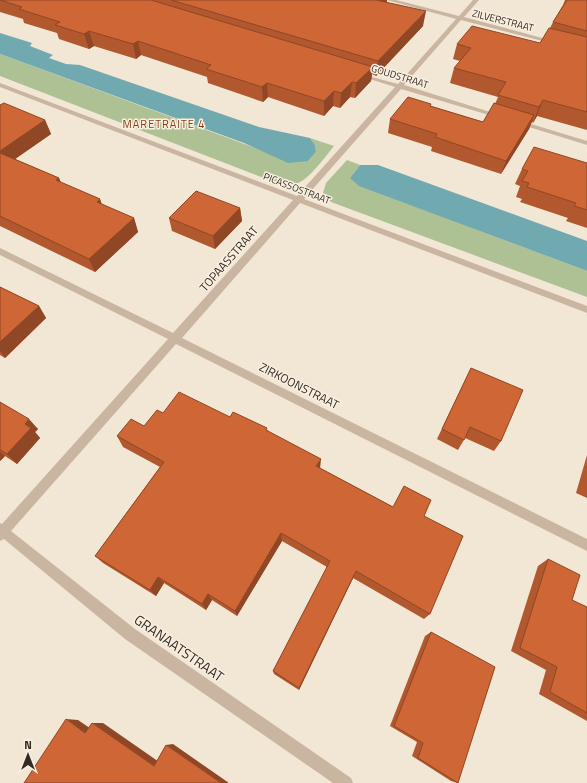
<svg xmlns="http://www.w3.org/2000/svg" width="587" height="783" viewBox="0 0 587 783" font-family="'Titillium Web',sans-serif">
	<rect width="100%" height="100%" fill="#f2e6d4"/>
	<path fill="#aec194" d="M0 54 266 152 308 161 316 152 315 145 310 138 334 146C326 156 309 179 298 183 289 186 278 182 269 180L0 76Z
		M347 160 360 165 350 178 480 231 587 271V297L331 202 323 193 326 183Z"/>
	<path fill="#71a9b0" d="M0 33 32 43 30 46 53 55 49 58 66 64 80 65 259 127 310 138 315 145 316 152 308 161 288 163 244 143 0 54Z
		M360 165H378L587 241V271L359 186 350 178Z"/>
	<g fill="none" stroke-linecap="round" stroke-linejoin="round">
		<path fill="#cab6a0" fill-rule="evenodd" d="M387 0H396L459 16 473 0H479L464 17 557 42 554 44 461 20 404 85 503 116V118H499L401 89 304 199 587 306V313L300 203 182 338 587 539V551L176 344 11 531 135 629 351 778 353 783H333L125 639 4 539 0 541V523L2 524 168 339 0 255V248L173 333 293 200 0 87V83L297 196 395 87 357 75V73L398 84 456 19Z
			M518 120 587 141V145L516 123 515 122Z"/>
	</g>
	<path fill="#b1582e" d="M0 0H387L386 3 423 26 376 76 372 74 371 81 355 98 350 97 340 108 333 106 324 116 268 97 263 102 208 83 207 77 141 55 136 59 94 46 89 49 59 39 57 33 24 23 23 19 0 12Z
		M565 0H587V130L537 116 533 123 532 122 529 129 501 174 431 151 432 147 388 133 390 119 431 104V106L483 122 495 104 498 97 450 83 454 68 460 61 453 59 457 44 540 43 550 28 553 22 563 5Z
		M0 105 45 120 51 134 15 159 59 178 61 183 100 199 101 204 134 218 138 232 95 272 0 226Z
		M587 163V228L566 221 568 218 520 202 522 199 516 197 520 186 515 184 522 169Z
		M240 208 242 221 215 249 172 231 169 218Z
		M0 287 39 306 46 318 5 358 0 355Z
		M471 368 501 441 494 451 465 438 458 450 437 439Z
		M0 402 38 429 35 432 40 438 17 464 5 456 0 461Z
		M230 417 267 430 320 468 393 507 424 516 430 614 424 619 353 578 299 690 274 674 273 671 327 567 282 541 237 616 212 600 206 610 164 583 156 596 103 563 95 556 160 467 123 447 117 436 144 426Z
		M587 455V498L576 493Z
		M548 559 572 600 587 607V721L539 694 546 670 511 651 538 566Z
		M431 632 458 783 451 781 412 756 417 742 390 726 425 636Z"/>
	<path fill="#904725" d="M376 0H387V2L374 14Z
		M426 11 423 26 376 76 378 61Z
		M89 31 94 46 89 49 84 34Z
		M138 41 141 55 136 59 133 44Z
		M373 67 371 81 355 98 356 83Z
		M352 82 350 97 340 108 341 93Z
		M267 83 268 97 263 102 262 87Z
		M334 91 333 106 324 116V101Z
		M543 100 537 116 533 123 539 107Z
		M534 115 529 129 501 174 506 161Z
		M45 120 51 134 5 166 0 156V151Z
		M59 178 65 192 56 180Z
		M100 199 105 213 97 202Z
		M240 208 242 221 215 249 213 236Z
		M134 218 138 232 95 272 89 259Z
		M39 306 46 318 5 358 0 351V342Z
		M29 419 38 429 35 432 40 438 17 464 7 454 25 424Z
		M0 452 5 456 0 461Z
		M321 459 320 469 316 466Z
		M281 533 282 541 237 616 235 611Z
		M356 571 353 578 299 690V688Z
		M158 577 164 583 156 596 150 590Z
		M208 594 212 600 206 610 202 604Z
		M66 719 78 720 97 733H85Z
		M92 723H103L162 764 154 766Z
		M173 744 229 783H221L166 745Z"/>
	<path fill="#ce6635" stroke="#904725" d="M0 0H151L373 67 356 83 352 82 341 93 334 91 324 101 267 83 262 87 206 69 211 65 138 41 133 44 89 31 84 34 55 25 60 22 19 9 22 7Z
		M171 0H376L426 11 378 61Z
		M567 0H587V31L553 22Z
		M472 26 540 43 549 28 587 37V112L543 100 539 107 498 95 506 82 454 68 471 48 457 44Z
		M408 97 431 104 430 106 483 122 494 103 534 115 506 161 435 137 437 134 390 119Z
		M4 103 45 120 0 151V105Z
		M534 147 587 163V210L574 206 576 203 527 187 529 183 522 181 528 171 522 169Z
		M0 153 59 178 56 180 100 199 97 202 134 218 89 259 0 216Z
		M196 191 240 208 213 236 169 218Z
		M0 287 39 306 0 342Z
		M471 368 523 390 501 441 470 427 464 440 442 429Z
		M179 392 230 417 233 412 267 428 266 430 321 459 316 466 393 507 404 486 431 500 424 516 463 536 430 614 356 571 299 688 273 671 330 561 281 533 235 611 208 594 202 604 158 577 150 590 95 556 164 462 117 436 131 419 144 426 157 410 163 413Z
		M0 402 29 419 25 424 31 428 7 454 0 450Z
		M548 559 580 575 572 600 587 607V713L550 692 557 667 520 648Z
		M431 632 495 667 458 783 418 758 423 743 394 726Z
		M66 719 85 733 92 723 154 766 166 745 221 783H24Z"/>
	<g text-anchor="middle" stroke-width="3" stroke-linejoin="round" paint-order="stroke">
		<g font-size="10" fill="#332a24" stroke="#faf0e0">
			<text transform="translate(503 20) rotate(14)" y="4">ZILVERSTRAAT</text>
			<text transform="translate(400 76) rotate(17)" y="4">GOUDSTRAAT</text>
			<text transform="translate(297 188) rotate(21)" y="4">PICASSOSTRAAT</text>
		</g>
		<g font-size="11" letter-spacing="1" fill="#873b18" stroke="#faf0e0">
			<text x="164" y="128">MARETRAITE 4</text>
		</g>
		<g font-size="12" fill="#332a24" stroke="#faf0e0">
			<text transform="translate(229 259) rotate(-49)" y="4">TOPAASSTRAAT</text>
			<text transform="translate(299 386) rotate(27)" y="4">ZIRKOONSTRAAT</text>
		</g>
		<g font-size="14" fill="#332a24" stroke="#faf0e0">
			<text transform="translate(179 648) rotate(35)" y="5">GRANAATSTRAAT</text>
		</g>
	</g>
	<g transform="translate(28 755)" stroke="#faf0e0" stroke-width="3" paint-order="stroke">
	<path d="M0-3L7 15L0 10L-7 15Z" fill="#332a24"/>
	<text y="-6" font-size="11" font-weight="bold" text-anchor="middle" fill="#332a24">N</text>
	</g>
</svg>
